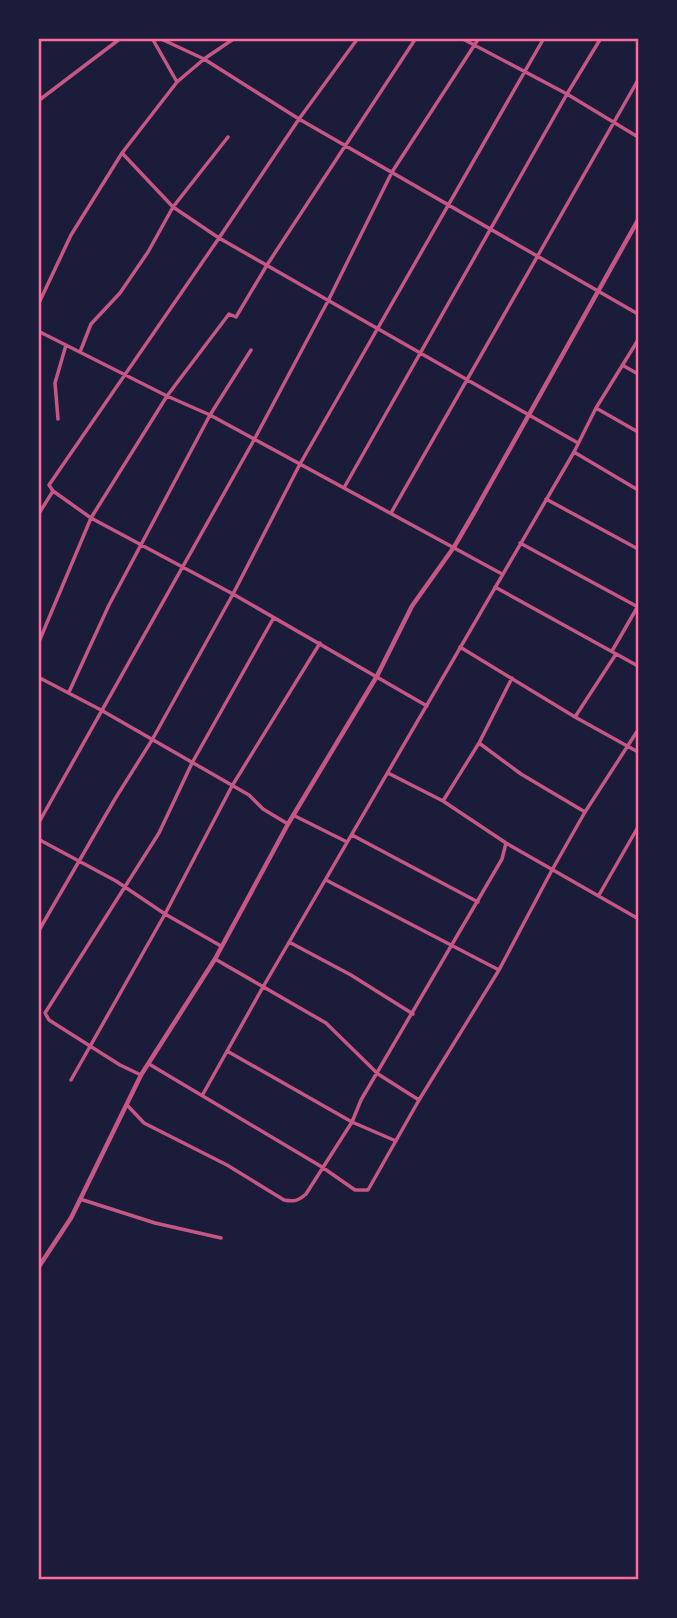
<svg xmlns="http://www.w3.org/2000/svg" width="677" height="1618" viewBox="0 0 677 1618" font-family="'DM Sans',sans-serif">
	<rect width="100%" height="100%" fill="#1b1b3a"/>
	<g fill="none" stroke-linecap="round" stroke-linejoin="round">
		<path stroke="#c65784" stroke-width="3.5" d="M152 38 177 82
			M159 38 204 59 299 119 638 314
			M358 38 299 119 219 238 49 485 53 491 91 518 233 594 427 706
			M461 38 567 94 638 137
			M38 101 121 38
			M122 153 173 207 219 238 578 443
			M38 305 71 235 122 153 177 82 204 59 235 38
			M38 331 167 396 210 415 502 574
			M80 352 91 324 120 293 148 252 173 207 228 137
			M624 366 638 374
			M596 408 638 432
			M58 419 55 383 66 345
			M574 452 638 490
			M345 486 567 94 601 38
			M546 499 638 549
			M391 513 638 80
			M38 515 53 491
			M520 543 638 607
			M495 587 638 666
			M38 644 91 518 167 396 229 314 236 317 267 265 416 38
			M460 647 575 717 638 752
			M612 651 638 606
			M38 677 101 710 249 795 263 809 288 824
			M69 692 109 605 210 415 251 350
			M575 717 616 654
			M479 743 521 774 585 812
			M388 773 443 801 506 843 637 918 638 916
			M443 801 479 743 512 678
			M293 815 347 842
			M38 824 254 440 329 299 392 172 479 38
			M352 835 478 902
			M38 839 116 881 165 914 221 946
			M326 880 499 970
			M599 895 638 827
			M38 932 115 799 152 740 233 594 300 464 544 38
			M289 942 351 975 413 1014
			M215 959 326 1023 378 1074 419 1100
			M227 1051 352 1122 396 1141
			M149 1064 322 1167 355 1190H368L419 1100 499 970 552 870 585 812 638 730
			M141 1075 120 1065 49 1020 45 1013 159 833 192 763 273 619
			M71 1080 165 914 232 786 320 643
			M203 1094 263 987 574 452 596 408 638 340
			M127 1105 144 1123 227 1165 284 1200C294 1202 298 1201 306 1194L352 1122 361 1100 502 859 506 843
			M80 1199 155 1223 221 1238"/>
		<path stroke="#c65784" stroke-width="4.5" d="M38 1268 71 1218 141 1075 215 959 288 824 377 676 412 606 454 547 475 511 638 220"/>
	</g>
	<rect width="677" height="1618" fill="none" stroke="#1b1b3a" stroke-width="80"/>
	<rect x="40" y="40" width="597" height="1538" fill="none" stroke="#ff6b9d" stroke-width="2.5"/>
</svg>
